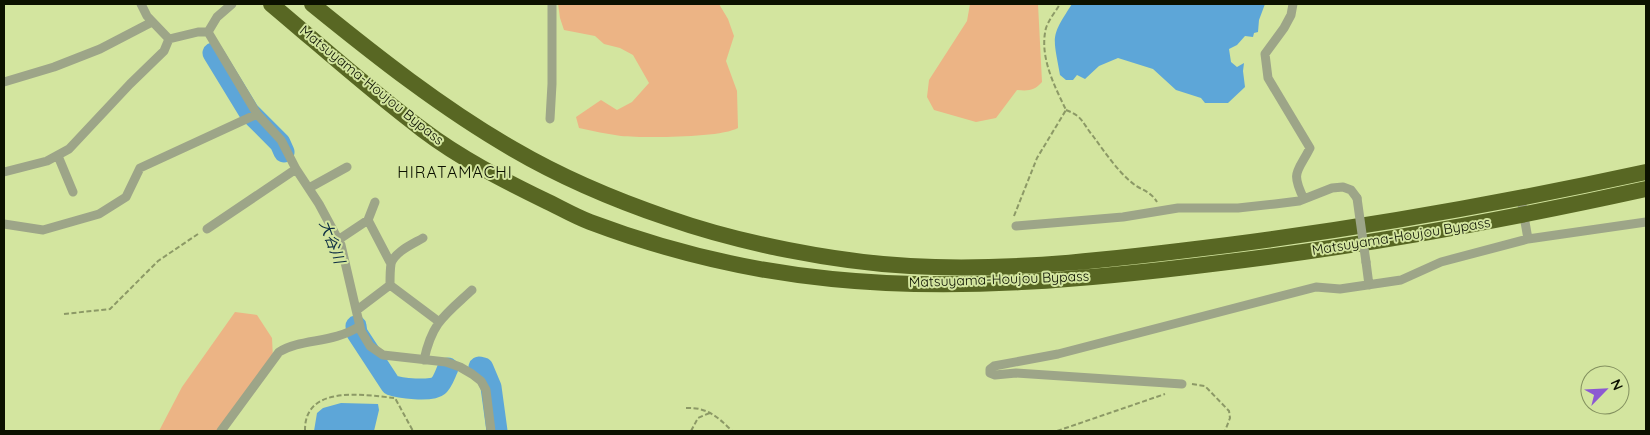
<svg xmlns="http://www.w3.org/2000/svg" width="1650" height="435" viewBox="0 0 1650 435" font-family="Quicksand,'Noto Sans JP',sans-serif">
	<rect width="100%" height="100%" fill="#d3e59f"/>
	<path fill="#ecb485" d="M558 4H719L728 19 734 36 726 61 737 91 738 128C720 138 644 138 621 136 607 134 593 131 579 128L576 117 601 100 617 110 632 102 649 83 633 55 620 48 604 44 595 36 564 30 560 18Z
		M970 4H1038L1042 82C1034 91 1028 91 1017 90L996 118 976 122 934 110 927 97 929 80 967 21Z
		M235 312 257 315 272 338 273 359 225 431H159L182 387Z"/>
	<path fill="#5da6d8" d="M1072 4H1265L1259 20 1258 32 1254 33 1253 37 1245 36 1237 45 1229 49 1231 62 1237 67 1244 63 1243 71 1245 87 1228 103H1205L1201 98 1176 90 1153 69 1118 58 1099 66 1085 79 1077 75 1073 80H1066L1060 75C1053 35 1050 38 1072 4Z
		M341 403 378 404 379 410 374 431H314L317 413 323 408Z"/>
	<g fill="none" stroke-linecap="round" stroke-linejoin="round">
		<path stroke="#5da6d8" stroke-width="21" d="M213 53 249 112 280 143 284 152
			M356 326 357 333 391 385C399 388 431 392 438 386 443 382 445 374 448 368
			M479 367 483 368 491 387 497 431"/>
		<path stroke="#8c9966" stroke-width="2" stroke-dasharray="5 2.5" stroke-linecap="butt" d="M1066 110C1084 117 1082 123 1093 136 1104 151 1116 169 1130 181 1139 190 1150 190 1157 202
			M1014 216 1037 158 1066 110C1054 85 1039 56 1046 28 1049 19 1056 11 1060 4
			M64 314 110 309 158 261 198 234
			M1192 384 1205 386 1229 411 1230 418 1225 431
			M686 408C707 407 718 417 732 431
			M305 431C304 384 364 395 395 398L413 431
			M691 431 698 418 712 412
			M1057 431 1165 394"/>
		<path stroke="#9da588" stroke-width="9" d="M141 4 147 16 169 39 198 32H208L257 114 281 140 296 169 319 204 341 245 361 331 370 346 383 355 446 362 460 367 472 374 481 381 486 390 491 431
			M1293 4 1291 15 1284 28 1265 54 1268 78 1310 148C1298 172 1290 171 1304 199
			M208 32 217 17 232 4
			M4 82 54 67 100 49 152 22
			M550 119 552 84V4
			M58 156 73 192
			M4 172 47 161 69 149 130 84 164 51 169 39
			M309 188 347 167
			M1521 199 1528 239
			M368 220 391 264
			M4 224 43 230 99 214 126 197 140 168 257 114
			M1016 226 1123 217 1178 208H1238L1275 204 1299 201 1332 188 1343 187 1351 190 1357 198
			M207 229 296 169
			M338 240 368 220 375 202
			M1366 262 1369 285
			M390 285 438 321
			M357 310 390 285C390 278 390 270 391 264 394 252 413 244 423 238
			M424 360C432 322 445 315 472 290
			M1182 384 1016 373 995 375 990 373V369L994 366 1058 354 1316 287 1340 289 1401 280 1441 262 1528 239 1646 222
			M221 431 279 352C302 338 332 344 360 326"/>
		<path stroke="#586723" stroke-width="16" d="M271 4C321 46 371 91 423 130 460 158 503 180 544 200 559 207 574 216 590 222 667 251 750 271 832 279 961 292 1092 279 1220 263 1363 246 1505 220 1646 189
			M312 4C376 56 442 108 513 149 561 177 615 200 668 218 739 243 835 262 910 266 1014 272 1125 258 1228 245 1368 227 1508 202 1646 172"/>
		<path stroke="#9da588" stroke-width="9" d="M1357 198 1366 262"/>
	</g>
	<g text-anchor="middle" stroke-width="4" stroke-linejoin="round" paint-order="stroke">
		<g font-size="14" fill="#0c1100" stroke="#d3e59f">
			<text transform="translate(372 85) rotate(39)" y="5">Matsuyama-Houjou Bypass</text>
			<text transform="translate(1401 236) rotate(-9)" y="5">Matsuyama-Houjou Bypass</text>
			<text transform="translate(999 279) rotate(-2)" y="5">Matsuyama-Houjou Bypass</text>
		</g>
		<g font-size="15" font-style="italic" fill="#0d2e43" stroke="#d3e59f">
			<text transform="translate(332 242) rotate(69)" y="5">大谷川</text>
		</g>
		<g font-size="16" letter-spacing="1" fill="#0c1100" stroke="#d3e59f">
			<text x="455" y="178">HIRATAMACHI</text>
		</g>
	</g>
	<rect width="1650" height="435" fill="none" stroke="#0c1100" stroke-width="10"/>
	<g transform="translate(1605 390) rotate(66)"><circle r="24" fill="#d3e59f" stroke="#83905f"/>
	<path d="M0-4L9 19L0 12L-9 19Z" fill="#8c59d2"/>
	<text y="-8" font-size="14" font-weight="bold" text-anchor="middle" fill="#0c1100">N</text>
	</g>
</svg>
